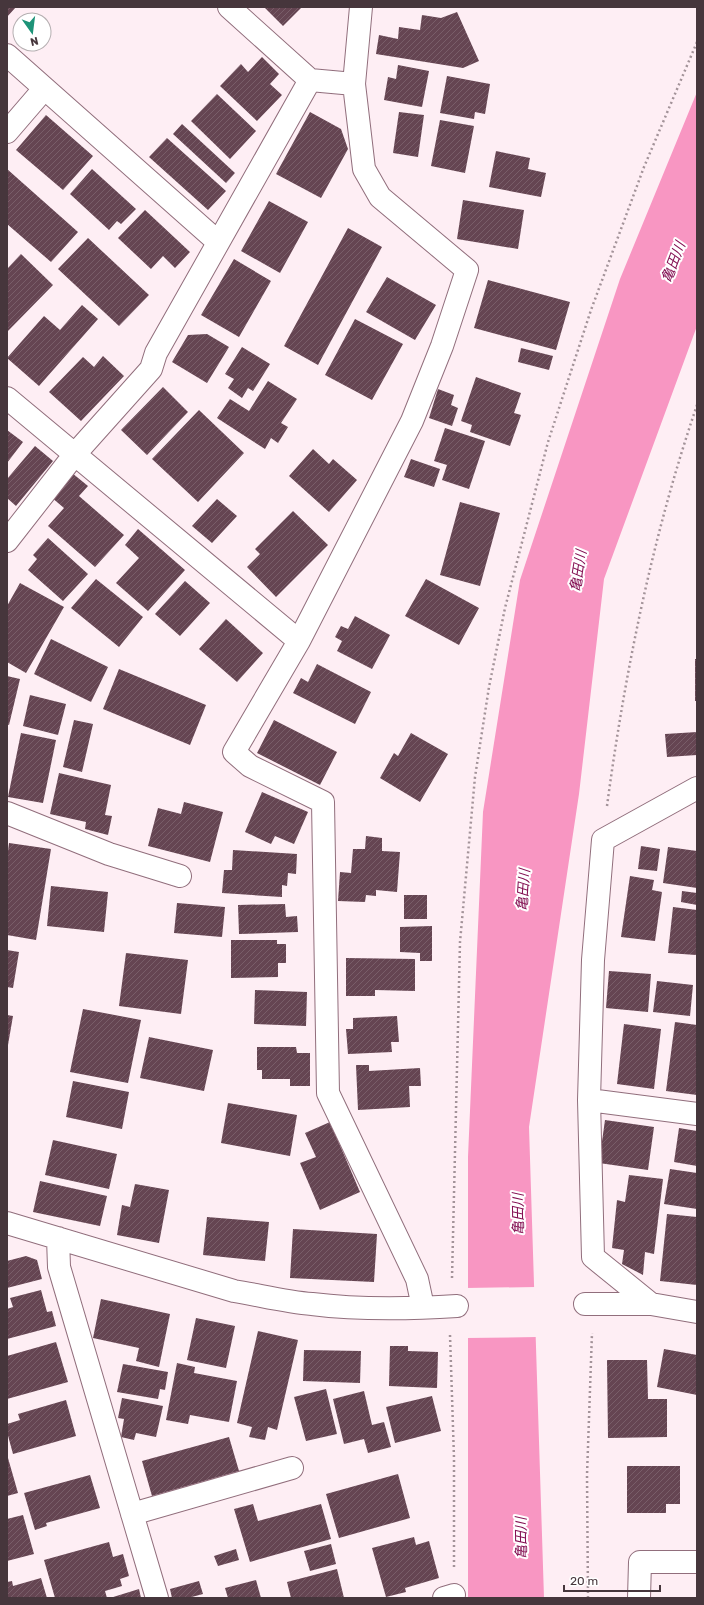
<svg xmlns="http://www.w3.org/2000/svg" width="704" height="1605" viewBox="0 0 704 1605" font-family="Rubik,'Noto Sans JP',sans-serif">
	<defs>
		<pattern id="building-hatch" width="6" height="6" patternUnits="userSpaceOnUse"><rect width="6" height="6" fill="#654552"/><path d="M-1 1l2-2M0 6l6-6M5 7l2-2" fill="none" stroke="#795e69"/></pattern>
	</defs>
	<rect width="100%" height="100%" fill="#feeef4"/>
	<path fill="#f896c2" d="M697 92V326L604 579 579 794 529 1127 544 1598H468V1157L483 812 520 580 620 279Z"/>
	<path fill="#feeef4" d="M536 1287 537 1337 466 1338V1288Z"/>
	<path fill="url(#building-hatch)" d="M7 7H16L7 17Z
		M264 7H302L283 26Z
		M457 12 479 61 463 68 376 54 379 35 398 39 399 27 420 30 422 15 441 18Z
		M262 57 279 74 270 84 282 95 257 121 220 86 241 64 248 72Z
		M398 65 429 71 422 107 384 100 388 77 396 79Z
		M447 76 490 84 485 114 475 112 474 119 440 113Z
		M217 94 256 131 230 159 191 121Z
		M310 112 341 129 348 149 321 198 276 174Z
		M399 112 424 115 418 157 393 153Z
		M46 115 93 156 63 190 16 150Z
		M440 120 474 126 465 173 431 166Z
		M182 124 235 173 226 183 173 134Z
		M167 138 226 191 208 210 149 157Z
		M496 151 530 158 528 169 546 173 541 197 489 187Z
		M7 169 78 232 51 262 7 224Z
		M92 169 136 209 121 224 117 221 109 230 70 194Z
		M463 200 524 210 518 249 457 239Z
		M269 201 308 222 280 273 241 251Z
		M145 210 190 252 175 268 163 256 151 269 118 238Z
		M348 228 382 247 318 365 284 346Z
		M88 238 149 295 119 326 58 269Z
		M21 254 53 285 7 332V269Z
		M234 259 271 281 239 337 201 315Z
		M387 277 436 305 415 340 366 312Z
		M488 280 570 302 556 350 474 328Z
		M82 305 98 319 39 386 7 358 44 316 60 330Z
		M355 319 403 344 372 400 325 375Z
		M207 334 229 347 207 383 172 362 188 335Z
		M242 347 270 364 253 391 248 388 242 398 228 388 234 379 225 374Z
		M521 348 553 356 549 370 518 362Z
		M103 356 124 376 81 421 49 392 83 357 94 367Z
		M476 377 521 393 514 413 521 415 510 446 470 432 472 425 461 421Z
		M268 381 297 399 281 423 288 427 278 443 271 438 265 449 217 418 230 399 249 411Z
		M163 387 188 412 147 455 121 430Z
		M438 389 454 395 451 405 458 408 452 426 429 418Z
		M199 410 244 453 198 502 152 459Z
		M445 428 485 441 469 489 442 480 447 465 434 461Z
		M7 430 23 442 7 463Z
		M35 446 53 461 16 506 7 498V479Z
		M313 449 329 464 333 459 357 480 329 512 289 476Z
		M411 459 440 469 434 487 404 477Z
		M72 473 88 486 79 496 124 535 95 567 48 526 64 508 51 497Z
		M217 499 237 516 212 543 192 526Z
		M460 502 500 513 480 586 440 575Z
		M293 511 328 545 276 597 247 567 260 554 255 549Z
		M138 529 185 570 148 611 116 583 139 558 125 545Z
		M48 538 88 574 63 601 28 570 37 559 33 555Z
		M96 579 143 617 119 647 71 608Z
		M426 579 479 608 459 645 405 616Z
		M185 581 210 603 180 636 155 614Z
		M20 583 64 607 26 673 7 662V606Z
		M355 616 390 635 372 669 337 651 342 641 335 637 341 626 348 629Z
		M226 619 263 653 237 682 199 649Z
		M51 639 108 667 91 702 34 674Z
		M695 659H697V701H695Z
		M317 664 371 692 355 724 293 693 301 678 308 682Z
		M119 669 206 705 190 745 103 709Z
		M7 676 20 679 9 725 7 724Z
		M30 695 66 704 58 735 23 726Z
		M74 720 93 724 82 772 63 767Z
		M274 720 337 752 320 785 257 753Z
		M697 732V755L667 757 665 734Z
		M21 733 56 740 43 803 8 797Z
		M411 733 448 754 420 802 380 778 394 753 398 756Z
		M59 773 111 785 105 815 112 816 108 835 85 829 86 822 50 814Z
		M262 792 308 812 294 844 275 836 271 844 245 832Z
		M184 802 223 812 210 862 148 846 158 808 181 814Z
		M366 836 382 838V851L400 852 397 892 376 890V896L366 895 365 902 338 901 340 872 351 873 353 849H365Z
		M9 843 51 849 36 940 7 935V859Z
		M641 846 660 849 657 871 638 869Z
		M668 847 697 851V888L663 883Z
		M233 850 297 854 296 874 288 873 287 886 282 885V897L222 893 224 870H232Z
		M630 876 654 880 652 890 662 892 655 941 621 937Z
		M51 886 108 892 104 932 47 926Z
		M682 891 697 893V905L681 902Z
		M404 895H427V919H404Z
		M177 903 225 907 222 937 174 933Z
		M285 904 286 917 297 916 298 932 239 934 238 905Z
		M673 907 697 910 696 955 668 953Z
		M432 926V961H420V953L400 952V927Z
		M231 940H277V944H286V963H278V977L231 978Z
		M7 950 19 952 13 988 7 987Z
		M126 953 188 960 181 1014 119 1006Z
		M346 958 415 959V991L375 990V996H346Z
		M609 971 651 974 648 1012 606 1008Z
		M657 981 693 985 690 1016 653 1012Z
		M255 990 307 992 306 1026 254 1024Z
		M83 1009 141 1020 128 1083 70 1072Z
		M7 1015 13 1016 8 1045H7Z
		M397 1016 399 1042H391L392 1052 348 1054 346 1029H353V1018Z
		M675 1022 697 1025V1095L666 1091Z
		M624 1024 661 1029 654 1089 617 1084Z
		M149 1037 213 1050 204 1091 140 1078Z
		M257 1047H296L297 1053H310V1086H290V1079H262V1070H257Z
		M356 1065H369V1071L420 1068 421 1086H409L410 1107 358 1110Z
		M73 1081 129 1092 122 1129 66 1117Z
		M228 1103 297 1115 290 1156 221 1143Z
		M605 1120 654 1127 648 1170 599 1163Z
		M330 1122 360 1192 320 1210 300 1163 316 1157 305 1133Z
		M679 1128 697 1131V1166L674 1162Z
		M53 1140 117 1154 109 1189 45 1175Z
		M670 1169 697 1173V1209L664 1204Z
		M629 1175 663 1179 654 1254 645 1252 643 1275 622 1264 624 1250 612 1248 617 1200 625 1202Z
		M40 1181 107 1196 100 1226 33 1212Z
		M135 1184 169 1190 159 1243 117 1235 122 1205 130 1207Z
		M667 1214 697 1217V1285L660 1281Z
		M207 1217 269 1222 265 1261 203 1255Z
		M293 1229 377 1234 374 1282 290 1278Z
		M26 1256 37 1260 42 1279 7 1288V1261Z
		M41 1290 47 1312 52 1311 56 1326 7 1339V1309L13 1307 10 1298Z
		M101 1299 170 1314 159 1367 136 1361 139 1348 93 1338Z
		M196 1318 235 1326 226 1368 187 1360Z
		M258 1331 298 1340 277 1430 268 1427 265 1440 249 1437 252 1427 237 1423Z
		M56 1342 68 1382 7 1399V1356Z
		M390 1346H408V1351L438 1352 437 1388 389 1386Z
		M664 1349 697 1355V1395L657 1387Z
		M304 1350 361 1351 360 1383 303 1381Z
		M607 1360H647L648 1399H667V1437L608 1438Z
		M177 1363 195 1367 194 1373 237 1381 229 1422 190 1415 188 1424 166 1420Z
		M123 1364 168 1372 165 1390 160 1389 158 1399 117 1392Z
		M326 1389 337 1434 306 1441 294 1397Z
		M364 1391 372 1425 384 1422 391 1447 368 1453 364 1439 344 1444 333 1399Z
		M432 1396 441 1431 395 1443 386 1407Z
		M122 1398 163 1406 156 1437 136 1433 134 1440 121 1437 124 1419 118 1418Z
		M66 1400 76 1436 13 1454 7 1432V1424L20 1420 18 1414Z
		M229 1437 239 1471 152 1496 142 1461Z
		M7 1458H8L18 1493 7 1496Z
		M627 1466H680V1504H666V1513H627Z
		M398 1474 410 1518 339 1538 326 1494Z
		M90 1475 100 1508 46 1523 47 1526 35 1530 24 1493Z
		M253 1504 258 1521 321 1504 331 1539 250 1562 234 1509Z
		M23 1515 34 1554 7 1561V1519Z
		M414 1537 416 1545 429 1541 439 1578 405 1588 406 1592 386 1597 372 1548Z
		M109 1542 113 1557 123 1554 129 1576 120 1579 122 1586 105 1591 107 1598H55L44 1560Z
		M331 1544 336 1564 310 1571 304 1551Z
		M236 1549 239 1560 218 1566 214 1556Z
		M337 1569 344 1598H291L287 1582Z
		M41 1578 47 1598H7V1582L12 1581 13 1586Z
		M256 1580 261 1598H228L225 1588Z
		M199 1581 203 1594 188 1598H172L170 1589Z
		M139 1589 141 1598H110Z"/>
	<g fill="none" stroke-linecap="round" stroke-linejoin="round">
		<defs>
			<path id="street" d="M229 7 310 80 354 84 364 169 380 197 467 270 442 346 412 421 299 641 234 752 250 766 323 802 328 1093 417 1279 423 1307
				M7 55 218 242
				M354 84 361 7
				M7 132 44 89
				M7 398 299 641
				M7 541 75 454 151 369 156 353 310 80
				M7 813 109 854 180 876
				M589 1100 697 1114
				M7 1223 234 1291C259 1295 286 1302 312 1304 360 1310 409 1309 457 1306
				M58 1238 59 1267 157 1598
				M585 1304H651L697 1312
				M651 1304 593 1257 589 1100 593 960 603 840 697 788
				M132 1514 292 1468
				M444 1598 454 1595
				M639 1598 640 1562H697"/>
		</defs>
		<use href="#street" stroke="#916e7c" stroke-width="24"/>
		<path stroke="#a39399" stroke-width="2.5" stroke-dasharray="2 3" stroke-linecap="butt" d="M607 806C625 671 653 534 697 405
			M452 1278 460 942 475 777 489 687 505 608 548 442 591 310 644 167 697 42
			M450 1335 454 1458V1568
			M588 1598 587 1475 592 1333"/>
		<use href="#street" stroke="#fff" stroke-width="22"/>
	</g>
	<g text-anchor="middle" stroke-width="4" stroke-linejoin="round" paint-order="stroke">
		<g font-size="14" font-style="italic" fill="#830f52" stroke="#fff">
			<text transform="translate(673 262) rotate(-69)" y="5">亀田川</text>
			<text transform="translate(578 571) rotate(-81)" y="5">亀田川</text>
			<text transform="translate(523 890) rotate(-86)" y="5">亀田川</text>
			<text transform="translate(518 1214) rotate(-91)" y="5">亀田川</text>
			<text transform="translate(521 1538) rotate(-91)" y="5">亀田川</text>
		</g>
	</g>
	<rect width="704" height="1605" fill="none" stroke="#46363c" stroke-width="16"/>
	<g transform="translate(32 32) rotate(166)"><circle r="19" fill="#ffffff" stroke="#b5afb1"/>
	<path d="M0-3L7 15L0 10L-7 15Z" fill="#1d9378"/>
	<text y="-6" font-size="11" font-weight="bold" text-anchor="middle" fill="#46363c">N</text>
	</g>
	<path d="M564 1585v6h96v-6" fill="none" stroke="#46363c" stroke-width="2"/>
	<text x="570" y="1585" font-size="12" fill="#46363c" stroke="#ffffff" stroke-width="3" paint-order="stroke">20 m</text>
</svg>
